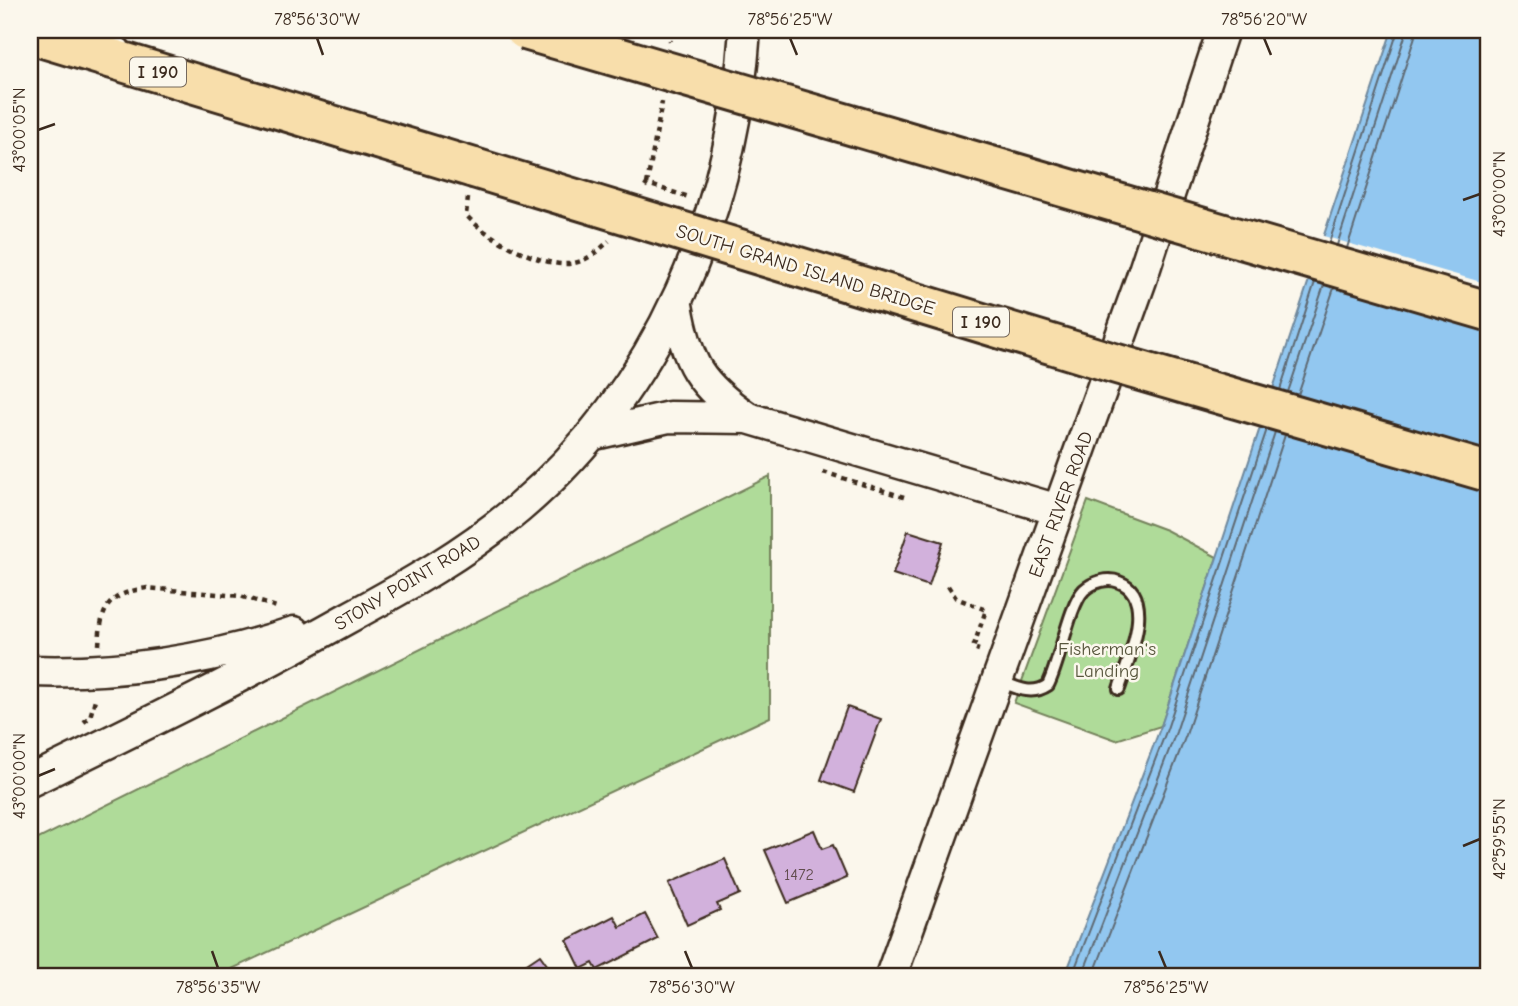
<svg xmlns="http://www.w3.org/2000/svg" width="1518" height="1006" viewBox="0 0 1518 1006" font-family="'Comic Neue',sans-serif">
	<rect width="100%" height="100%" fill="#fbf7ec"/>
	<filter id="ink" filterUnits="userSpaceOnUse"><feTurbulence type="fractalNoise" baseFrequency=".0143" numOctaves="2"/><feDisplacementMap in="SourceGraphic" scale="14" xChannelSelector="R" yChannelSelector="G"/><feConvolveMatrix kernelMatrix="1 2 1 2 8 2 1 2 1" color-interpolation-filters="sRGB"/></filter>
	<g filter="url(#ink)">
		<path fill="#afdb99" stroke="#75825c" stroke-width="2" d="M770 476V717L217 976H30V843Z
			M1088 501 1166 530 1217 557 1161 726 1116 740 1014 703Z"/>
		<path fill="#92c7f0" stroke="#6f889c" stroke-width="2" d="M1392 30H1488V976H1065L1161 726Z"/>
		<path fill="#fbf7ec" d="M1320 235 1488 284V326L1307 274Z"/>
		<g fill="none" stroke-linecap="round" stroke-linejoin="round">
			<path stroke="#5e6972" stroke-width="2" d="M1329 243 1398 30
				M1337 245 1407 30
				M1347 248 1417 30
				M1280 390 1315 282
				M1288 392 1324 285
				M1298 395 1334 288
				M1072 976 1167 729 1267 429
				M1082 976 1176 732 1275 432
				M1093 976 1186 735 1285 435"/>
		</g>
		<path fill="#d2b1dc" stroke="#3b2a1e" stroke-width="2" d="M908 531 943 542 929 586 893 574Z
			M847 707 881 719 854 792 821 780Z
			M814 830 822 849 833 845 847 878 788 903 765 850Z
			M725 859 740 894 717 904 720 910 687 925 669 883Z
			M645 914 658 939 597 970 593 963 581 969 567 940 614 916 620 927Z
			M540 955 555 976H509Z"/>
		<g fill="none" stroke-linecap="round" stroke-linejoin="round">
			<defs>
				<path id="lane" d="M99 30 123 45
					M1000 681C1017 688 1032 696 1048 685 1060 662 1069 605 1084 590 1093 582 1108 577 1119 582 1158 596 1127 663 1119 689"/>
				<path id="secondary" d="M677 305C687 364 699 384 748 418
					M591 435 669 417 748 418 1058 510
					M30 671C120 674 208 661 294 632
					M30 781C136 729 243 677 346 619 407 586 466 553 519 508 660 388 733 212 745 30
					M891 976 1141 280 1223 30"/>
				<path id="highway" d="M30 34 474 168"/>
			</defs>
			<use href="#lane" stroke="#3b2a1e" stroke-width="16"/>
			<use href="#secondary" stroke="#3b2a1e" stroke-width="35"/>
			<use href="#highway" stroke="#3b2a1e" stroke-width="44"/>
			<path stroke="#3b2a1e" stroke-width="4.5" stroke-dasharray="5 5" stroke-linecap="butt" d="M669 30 670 41
				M647 184 662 102
				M645 187 647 184 689 197
				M468 198 466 215C484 236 540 266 567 264 585 263 597 252 609 241
				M823 472 904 497
				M948 586 956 598 986 610 973 648 979 650
				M99 645C101 608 107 594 147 588L240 596 277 607
				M84 722 90 717 96 696"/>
			<use href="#lane" stroke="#fbf7ec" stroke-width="10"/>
			<use href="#secondary" stroke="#fbf7ec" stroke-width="30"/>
			<use href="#highway" stroke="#f8deab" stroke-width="38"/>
			<defs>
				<path id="highway-bridge" d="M525 30 1488 311
					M474 168 1110 362 1488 472"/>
			</defs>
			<use href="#highway-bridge" stroke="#3b2a1e" stroke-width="44" stroke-linecap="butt"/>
			<use href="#highway-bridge" stroke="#f8deab" stroke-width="38"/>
		</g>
	</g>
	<path fill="none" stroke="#3b2a1e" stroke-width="2.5" d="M317 38 323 55M790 38 797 55M1264 38 1271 55M38 130 55 124M1463 200 1480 194M38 776 55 769M1463 846 1480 839M212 951 218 968M685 951 692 968M1159 951 1166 968"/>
	<g text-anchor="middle" stroke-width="5" stroke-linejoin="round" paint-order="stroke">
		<g font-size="16" fill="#614c4e">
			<text x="799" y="880">1472</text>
		</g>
		<g fill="#fbf7ec" stroke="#75685c" stroke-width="2">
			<rect x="130" y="57.5" width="56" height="29" rx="5"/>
			<rect x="953" y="307.5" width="56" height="29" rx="5"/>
		</g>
		<g font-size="18" font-weight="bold" fill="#3b2a1e">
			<text x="158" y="78">I 190</text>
			<text x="981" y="328">I 190</text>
		</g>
		<g font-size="19" fill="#3b2a1e" stroke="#fbf7ec">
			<text transform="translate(806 269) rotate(17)" y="7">SOUTH GRAND ISLAND BRIDGE</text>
			<text transform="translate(1060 504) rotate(-70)" y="7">EAST RIVER ROAD</text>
			<text transform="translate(407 582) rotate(-31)" y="7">STONY POINT ROAD</text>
		</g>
		<g font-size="19" fill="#58563d" stroke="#fbf7ec">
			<text x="1107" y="655">Fisherman's<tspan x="1107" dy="22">Landing</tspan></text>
		</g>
	</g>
	<rect width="1518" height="1006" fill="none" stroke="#fbf7ec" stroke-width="77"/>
	<rect x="38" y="38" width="1442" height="930" fill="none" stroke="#3b2a1e" stroke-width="2.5"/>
	<g font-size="18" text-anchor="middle" fill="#3b2a1e">
		<text x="317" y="25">78°56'30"W</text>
		<text x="790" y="25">78°56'25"W</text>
		<text x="1264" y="25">78°56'20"W</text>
		<text transform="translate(19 130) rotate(-90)" y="6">43°00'05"N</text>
		<text transform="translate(1499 194) rotate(-90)" y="6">43°00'00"N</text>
		<text transform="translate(19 776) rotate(-90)" y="6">43°00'00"N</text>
		<text transform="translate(1499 839) rotate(-90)" y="6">42°59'55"N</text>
		<text x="218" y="993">78°56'35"W</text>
		<text x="692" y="993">78°56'30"W</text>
		<text x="1166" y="993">78°56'25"W</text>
	</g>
</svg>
